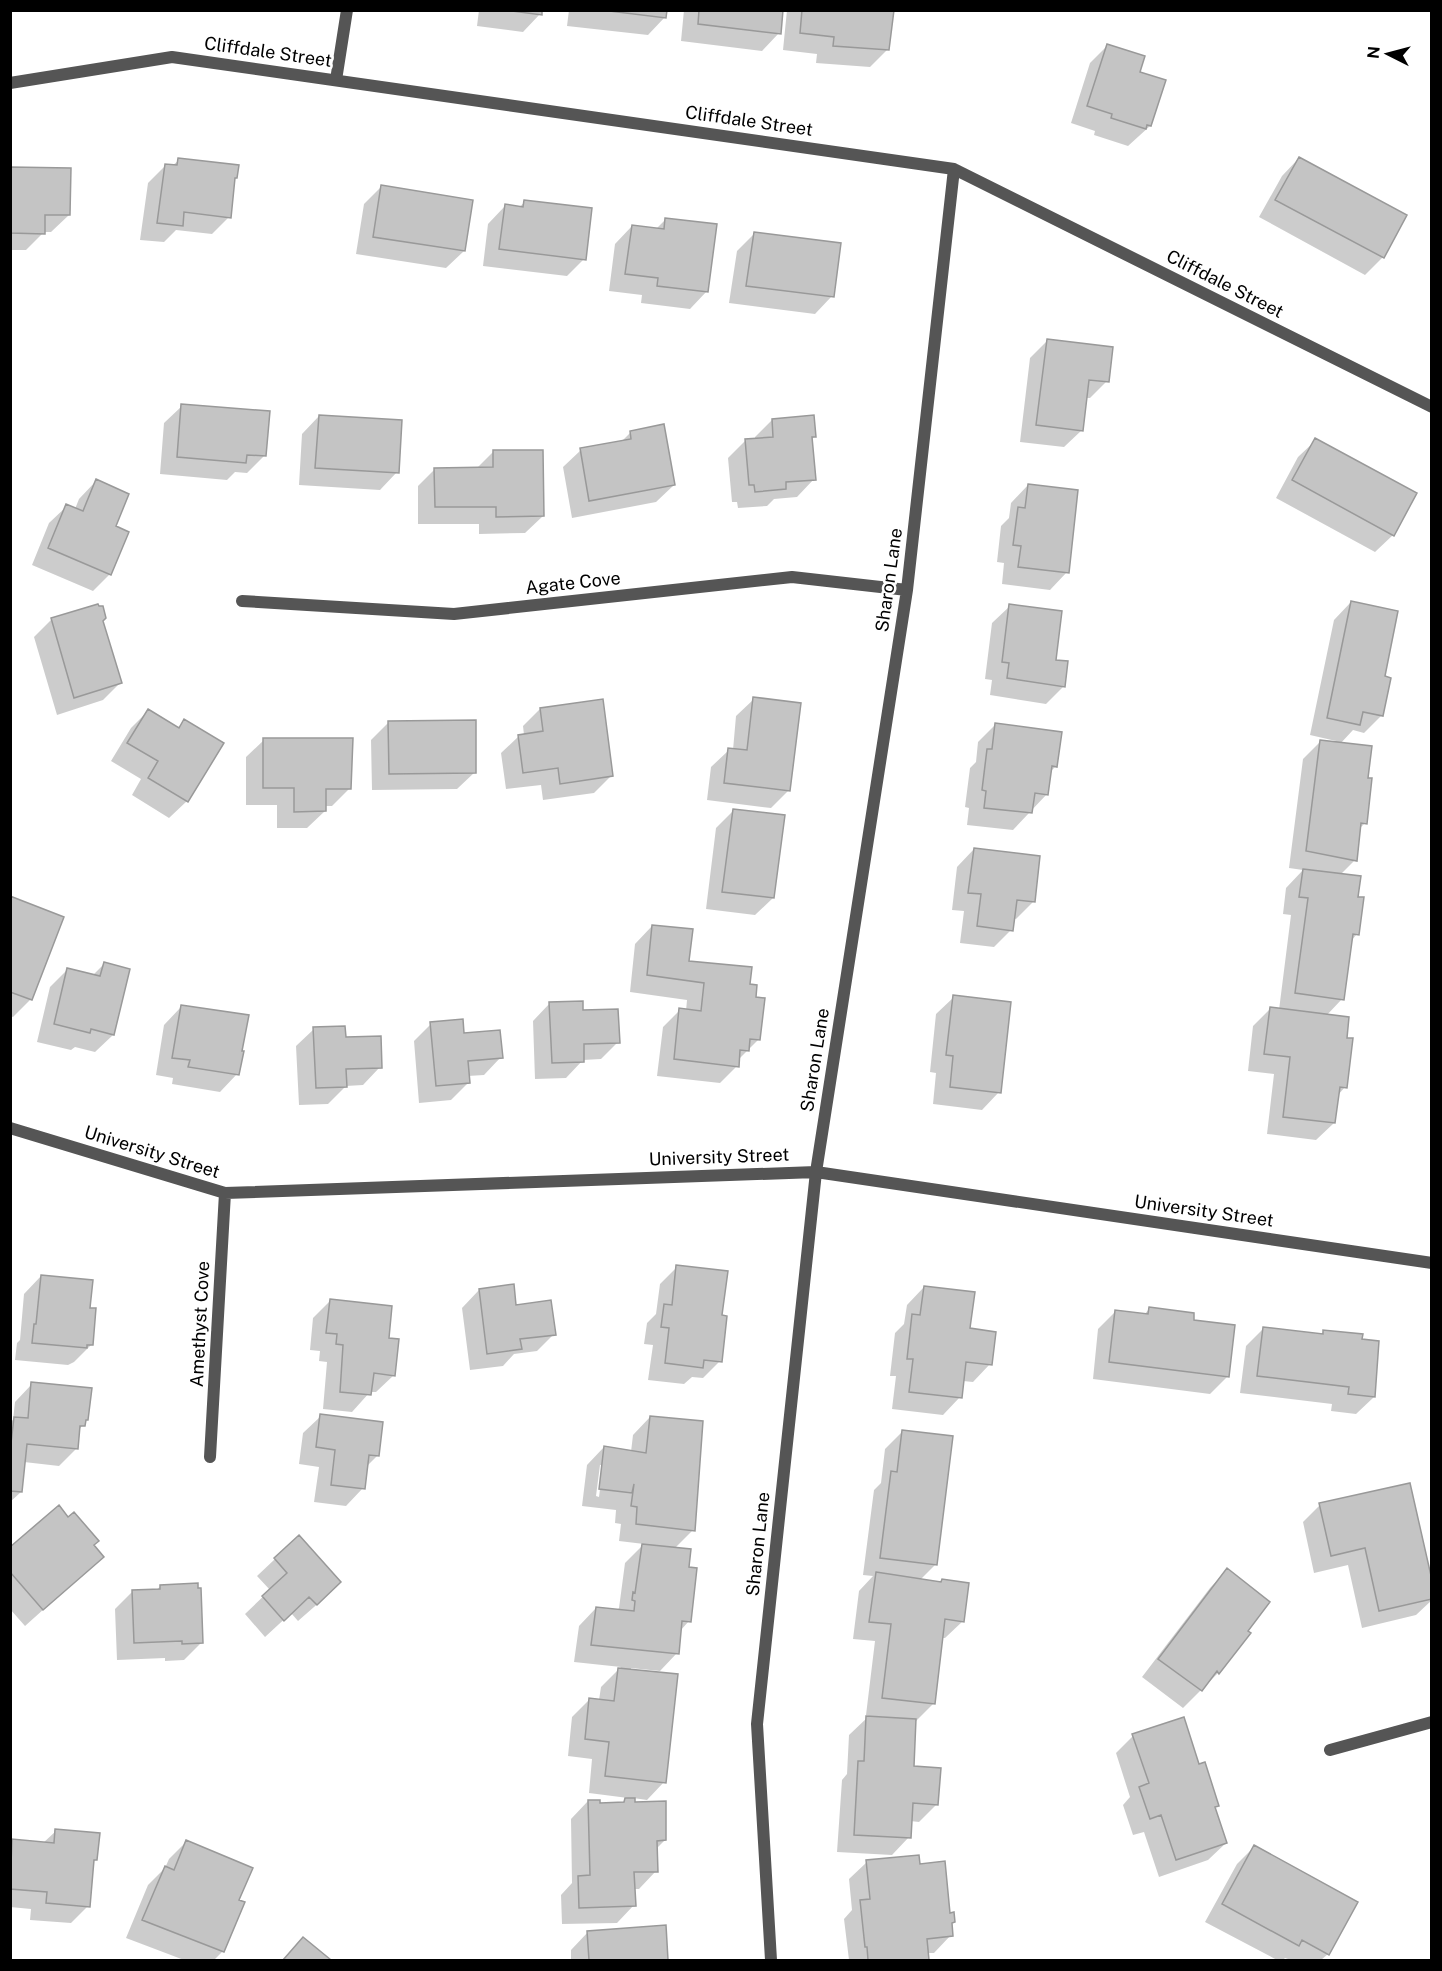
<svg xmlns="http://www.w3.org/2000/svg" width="1442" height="1971" viewBox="0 0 1442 1971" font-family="'Public Sans',sans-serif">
	<rect width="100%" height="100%" fill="#fff"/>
	<path fill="#0003" fill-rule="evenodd" d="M479 10H541L540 14 523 32 477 26Z
		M569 10H666L665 17 648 35 567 26Z
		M684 10H782L779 33 762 51 681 41Z
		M787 10H892L888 49 870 67 816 63 817 54 783 50Z
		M1107 46 1138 73 1150 126 1128 146 1094 135 1095 131 1071 123 1090 63Z
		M1299 158 1405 216 1382 258 1365 275 1259 217 1282 176Z
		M179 160 236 178 233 180 229 217 212 234 176 230 164 242 140 240 148 183 166 165 172 166Z
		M10 168 69 215 51 232H44L26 250H10Z
		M381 187 464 251 446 268 356 254 364 204Z
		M525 202 584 259 567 276 483 266 488 224 505 206 518 208Z
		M666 219 707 291 690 309 641 303 642 295 609 291 615 244 632 226 656 229Z
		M754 234 832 296 815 314 729 303 737 251Z
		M1047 341 1107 381 1090 398H1086L1082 430 1064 447 1020 442 1030 358Z
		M182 406 264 456 247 473 235 472 227 480 160 474 164 423Z
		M319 416 397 472 380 490 299 485 302 434Z
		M772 420 814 437 811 440 814 479 797 497 774 499 767 506 738 508 737 502H732L728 458 745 441 755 440V437Z
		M631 432 674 485 656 502 572 518 563 467 581 450 620 443Z
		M1316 440 1393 535 1375 552 1276 498 1298 457Z
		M494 451 543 516 525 533 479 534V524H418V486L435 469H476Z
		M96 481 114 526 110 574 93 591 32 565 49 523 67 506 75 509 79 499Z
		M1028 485 1067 572 1050 590 1002 584 1004 563 997 562 1001 526 1009 518 1011 503Z
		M1351 602 1383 677 1382 715 1364 733 1353 730 1340 744 1366 779 1365 823 1359 829 1355 860 1340 875 1357 898V934L1350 942 1342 999 1326 1016 1345 1087 1338 1095 1334 1123 1316 1140 1267 1134 1274 1074 1248 1071 1253 1026 1270 1009 1279 1010 1291 915 1283 914 1286 888 1303 870 1289 868 1303 759 1321 741 1336 743V741L1310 735 1334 620Z
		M1010 606 1054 661 1064 686 1046 704 990 695 992 680 985 679 992 623Z
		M52 619 102 620 120 683 103 700 57 715 34 637Z
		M754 699 789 790 771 808 707 800 711 767 729 750H733L736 716Z
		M540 709 612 775 594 793 543 800 541 785 506 789 501 753 519 736 524 735 523 726Z
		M148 711 177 728 185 721 187 801 169 818 132 795 141 779 111 761 131 728Z
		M389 722 475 772 457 789 372 790 371 740Z
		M995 725 1056 766 1049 773 1047 794 1013 830 967 825 969 808 965 807 970 768 976 762 978 742Z
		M264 740 350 788 332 806H325V811L307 828H277V805H246V757Z
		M734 810 773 898 755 915 706 909 716 828Z
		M974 849 1034 901 1016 919 1013 918 1011 930 994 947 960 943 964 911 952 910 957 867Z
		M10 897 62 918 30 1000 13 1017 10 1016Z
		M652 926 688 963 748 986 754 998 759 1039 738 1060 737 1066 720 1083 657 1076 663 1027 680 1010 686 1011 687 1000 630 992 635 944Z
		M104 964 113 1035 95 1052 75 1047 71 1050 37 1042 50 987 67 970 92 976Z
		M954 997 999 1092 982 1110 933 1104 936 1073 930 1072 936 1014Z
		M550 1003 582 1012 618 1042 601 1059 583 1060 566 1078 535 1079 533 1021Z
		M181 1007 237 1074 220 1092 172 1084 173 1078 156 1075 164 1025Z
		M431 1024 463 1035 501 1057 484 1075 468 1076V1083L451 1100 419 1103 414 1041Z
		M314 1029 344 1038 380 1067 363 1085 346 1086 328 1104 299 1105 296 1046Z
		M677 1267 721 1316 720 1361 703 1378 692 1377 684 1384 648 1380 653 1345 644 1344 647 1323 656 1314 660 1284Z
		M41 1276 89 1309 91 1345 74 1362 68 1365 15 1360 17 1343 20 1340 24 1294Z
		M924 1287 968 1330 990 1364 973 1382 963 1381 960 1397 943 1415 892 1409 896 1376H890L895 1333 904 1324 907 1305Z
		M479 1290 515 1306 554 1334 537 1351 514 1354 503 1366 470 1370 462 1308Z
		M330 1301 387 1339 394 1375 376 1392H370L352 1412 323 1409 327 1362 319 1361 320 1351 310 1350 313 1318Z
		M1149 1309 1192 1321 1228 1376 1210 1394 1093 1379 1098 1329 1116 1311 1144 1315Z
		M1263 1329 1320 1335 1324 1331 1374 1397 1356 1414 1331 1411 1332 1404 1240 1393 1246 1346Z
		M32 1384 87 1419 78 1431 77 1448 59 1466 24 1462 21 1492 10 1502V1422L13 1420 15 1402Z
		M321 1416 378 1455 366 1467 363 1488 346 1506 314 1502 319 1467 299 1464 303 1433Z
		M650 1417 693 1530 674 1549 687 1568 689 1621 680 1631 677 1653 660 1671 631 1668V1671L664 1782 647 1800 633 1798V1804L665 1840 656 1849V1871L639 1889H633L634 1905 617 1923 562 1924 561 1895 572 1883 571 1819 588 1801 598 1804H621L628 1798 589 1793 592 1759 568 1756 572 1717 590 1699 599 1700 601 1687 621 1667 574 1662 579 1626 596 1608 617 1611 619 1608 625 1563 644 1544 619 1541 621 1524 615 1523 616 1510 582 1506 587 1465 604 1447 631 1452 633 1435ZM600 1465H603L599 1497 596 1496Z
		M902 1432 936 1564 920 1580 940 1583 942 1581 963 1621 945 1638H941L933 1704 916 1721 912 1768 937 1804 919 1822 910 1821 909 1837 892 1855 837 1852 842 1780 847 1774 849 1735 869 1716 866 1715 875 1641 853 1639 859 1591 873 1576 863 1575 874 1490 881 1483 885 1449Z
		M1320 1505 1432 1587V1600L1416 1615 1362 1628 1348 1565 1314 1573 1303 1522Z
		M93 1546 102 1557 25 1626 10 1609V1549Z
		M275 1559 322 1600 298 1621 291 1613 265 1637 245 1614 270 1590 257 1576Z
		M1227 1570 1246 1631 1218 1673 1183 1708 1142 1677 1210 1588Z
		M161 1586 201 1643 184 1660 165 1661V1658L117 1660 115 1609 133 1591 156 1590Z
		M1133 1736 1199 1765 1217 1805 1214 1808 1226 1843 1208 1860 1159 1877 1144 1832 1133 1835 1123 1805 1130 1797 1116 1753Z
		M56 1831 96 1859 92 1863 88 1906 71 1923 30 1920 31 1909 10 1907V1842L12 1840 43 1843Z
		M186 1842 238 1900 223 1951 214 1960H184L126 1938 148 1885 165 1868 169 1859Z
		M1254 1847 1328 1954 1321 1960H1291L1285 1958 1283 1960H1277L1205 1922 1237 1864Z
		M867 1862 918 1865 950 1924 951 1935 934 1953H927L928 1960H849L844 1919 852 1910 849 1879Z
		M664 1927 666 1960H571V1950L588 1932Z
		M303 1939 329 1960H282Z"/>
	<path fill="#c4c4c4" stroke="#999" stroke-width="1.5" d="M504 10H542V15Z
		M601 10H667L666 18Z
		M699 10H783L781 34 698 24Z
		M802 10H894L889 50 833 46 834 37 800 33Z
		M1107 44 1145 56 1140 72 1166 80 1151 126 1147 125 1146 129 1111 118 1112 114 1087 106Z
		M1299 157 1407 215 1384 258 1275 200Z
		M178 158 239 165 237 178H235L231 218 184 212 183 226 157 223 165 164 177 165Z
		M10 167 71 168 70 215H45V234L10 233Z
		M381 185 473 200 465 251 373 237Z
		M524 200 592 208 586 260 499 249 505 204 523 207Z
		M665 218 717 224 708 292 657 286 658 278 625 274 632 225 664 229Z
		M754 232 841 243 834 297 746 286Z
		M1047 339 1113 347 1109 382 1089 380 1083 431 1036 425Z
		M181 404 270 411 266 456 247 455 246 463 177 457Z
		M319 415 402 420 399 473 315 468Z
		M814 415 816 437H812L816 480 786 482V489L755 492 754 485H749L745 439 773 437 772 419Z
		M664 424 675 485 589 501 580 448 631 439 630 431Z
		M1315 438 1417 493 1394 536 1292 480Z
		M493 450H543L544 516 496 517V507H435L434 468 493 467Z
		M96 479 129 494 116 526 129 532 111 575 48 548 66 504 83 511Z
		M1028 484 1078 490 1069 573 1018 567 1021 546 1013 545 1018 507 1025 508Z
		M1351 601 1398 611 1385 676 1391 678 1383 716 1363 712 1360 725 1327 718Z
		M98 604 99 606H103L106 618 103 621 122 683 74 698 51 618Z
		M1009 604 1062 611 1056 660 1068 661 1065 687 1007 678 1009 663 1002 662Z
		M753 697 801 703 790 791 724 783 728 748 747 750Z
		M603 699 613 776 560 784 558 768 523 773 518 735 543 731 540 708Z
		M148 709 179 728 184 719 224 743 188 802 148 778 158 761 127 743Z
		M476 720V773L389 774 388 721Z
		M995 723 1062 732 1057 767 1052 766 1048 795 1035 793 1032 813 984 808 986 791 982 790 987 749H992Z
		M263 738H353L351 789H326V811L294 812V788H263Z
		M1320 740 1372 746 1368 778H1372L1367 824 1361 823 1357 861 1306 851Z
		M733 809 785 815 774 898 722 892Z
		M974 848 1040 856 1035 902 1017 900 1013 931 977 926 981 894 968 893Z
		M1303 869 1361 876 1358 897H1364L1359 935 1353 934 1344 1000 1295 993 1308 898 1299 897Z
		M10 896 64 917 32 1000 10 992Z
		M652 925 693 929 689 961 752 967 750 984 757 985 756 997 765 998 760 1040 750 1039 749 1051 740 1050 739 1067 674 1059 679 1008 701 1011 704 983 647 975Z
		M104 962 130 969 114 1035 91 1029 90 1033 54 1024 67 968 100 976Z
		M953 995 1011 1002 1001 1093 950 1087 953 1056 946 1055Z
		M583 1001V1010L618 1009 620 1043 584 1044V1062L552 1063 549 1002Z
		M181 1005 249 1015 242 1051H244L239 1075 188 1067 190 1060 172 1058Z
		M1270 1007 1349 1017 1347 1038H1353L1347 1088 1340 1087 1335 1123 1283 1117 1290 1057 1264 1054Z
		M463 1019 464 1033 500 1030 503 1058 468 1061 470 1083 436 1086 430 1022Z
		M345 1026 346 1037 381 1036 382 1068 346 1069 347 1087 316 1088 313 1027Z
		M676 1265 728 1271 722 1315 727 1316 722 1362 704 1360 703 1368 665 1363 669 1328 661 1327 664 1304 672 1305Z
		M41 1275 93 1280 90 1308H96L93 1345H87V1348L32 1343 34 1324H36Z
		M514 1284 516 1305 551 1300 556 1335 520 1339 522 1349 487 1354 479 1289Z
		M924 1286 975 1292 970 1328 996 1332 992 1365 966 1362 962 1398 909 1392 913 1359H907L912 1314 920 1315Z
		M330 1299 392 1306 389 1338 399 1339 395 1376 374 1373 371 1395 340 1392 343 1345 336 1344 337 1334 326 1333Z
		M1149 1307 1194 1313V1320L1235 1325 1229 1377 1109 1362 1115 1310 1148 1314Z
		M1263 1327 1323 1334V1330L1363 1334 1362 1339 1379 1341 1375 1397 1348 1394 1349 1387 1257 1376Z
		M31 1382 92 1388 88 1420H86L85 1426H80L78 1449 27 1444 22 1492 10 1491V1452L14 1417 28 1418Z
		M320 1414 383 1422 379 1456 369 1455 365 1489 331 1485 335 1450 316 1447Z
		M650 1416 703 1421 695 1531 636 1524 637 1507 631 1506 634 1484 632 1493 599 1489 604 1446 646 1453Z
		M902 1430 953 1436 937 1565 880 1558 891 1471 897 1472Z
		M1410 1483 1432 1580V1599L1379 1611 1365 1548 1331 1556 1319 1503Z
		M59 1505 68 1517 74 1512 99 1541 94 1545 104 1557 43 1610 10 1572V1547Z
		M299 1535 341 1582 317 1605 309 1597 284 1621 262 1596 287 1573 274 1558Z
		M642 1544 691 1549 689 1567 697 1568 691 1622 682 1621 679 1654 591 1645 596 1607 634 1611 635 1601 632 1600 633 1592 635 1593Z
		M1227 1568 1270 1602 1248 1631 1251 1633 1219 1674 1217 1671 1202 1691 1158 1659Z
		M876 1572 941 1582 942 1579 969 1583 964 1622 945 1619 935 1704 882 1698 891 1624 869 1622Z
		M198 1583V1588H201L203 1643 182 1644V1641L134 1643 132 1590 160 1589V1585Z
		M618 1668 678 1674 666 1783 605 1776 609 1742 585 1739 589 1698 614 1701Z
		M866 1716 916 1719 914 1766 941 1768 938 1805 913 1803 911 1838 854 1835 858 1761H864Z
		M1184 1717 1199 1764 1205 1762 1219 1806 1215 1807 1227 1843 1176 1860 1161 1815 1150 1819 1139 1787 1149 1783 1132 1734Z
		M625 1798H635V1802L666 1801V1840L657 1841 658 1872H634L636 1906 579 1908 578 1876 590 1875 588 1800H600V1803L624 1802Z
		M55 1829 100 1833 97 1860H94L90 1907 46 1903 47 1892 10 1889 12 1839 54 1843Z
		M186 1840 253 1868 239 1900 245 1902 224 1952 142 1920 165 1866 174 1870Z
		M1254 1845 1358 1902 1329 1955 1302 1940 1299 1946 1222 1904Z
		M919 1855 920 1864 945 1861 950 1913 954 1912 955 1922 952 1923 953 1936 927 1939 929 1960H868L867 1947H865L860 1900 870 1899 866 1860Z
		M666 1925 668 1960H589L587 1931Z
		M303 1937 331 1960H283Z"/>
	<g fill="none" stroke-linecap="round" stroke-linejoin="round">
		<path stroke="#555" stroke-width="12" d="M336 80 347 10
			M10 83 172 57 954 169 1432 407
			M242 601 454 614 792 577 907 590
			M10 1128 225 1193 816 1172 1432 1263
			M210 1457 225 1193
			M1330 1750 1432 1722
			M771 1960 757 1724 816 1172 907 590 954 169"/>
	</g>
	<g text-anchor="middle" stroke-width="5" stroke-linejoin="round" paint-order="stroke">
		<g font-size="18" fill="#000" stroke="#fff">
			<text transform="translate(268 52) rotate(8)" y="6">Cliffdale Street</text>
			<text transform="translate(749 121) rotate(8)" y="6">Cliffdale Street</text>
			<text transform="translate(1225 284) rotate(27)" y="6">Cliffdale Street</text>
			<text transform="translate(889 580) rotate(-82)" y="6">Sharon Lane</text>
			<text transform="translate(573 583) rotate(-6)" y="6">Agate Cove</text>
			<text transform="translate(815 1060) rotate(-81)" y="6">Sharon Lane</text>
			<text transform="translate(152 1152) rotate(17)" y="6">University Street</text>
			<text transform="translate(719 1157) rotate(-2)" y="6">University Street</text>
			<text transform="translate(1204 1211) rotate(8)" y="6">University Street</text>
			<text transform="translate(200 1324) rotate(-87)" y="6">Amethyst Cove</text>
			<text transform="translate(758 1544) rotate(-84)" y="6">Sharon Lane</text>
		</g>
	</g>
	<rect width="1442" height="1971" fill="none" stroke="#000000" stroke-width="24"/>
	<g transform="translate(1388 54) rotate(276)" stroke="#ffffff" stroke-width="4.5" paint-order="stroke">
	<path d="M0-4.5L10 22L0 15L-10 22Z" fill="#000000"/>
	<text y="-9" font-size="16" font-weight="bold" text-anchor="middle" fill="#000000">N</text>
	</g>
</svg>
